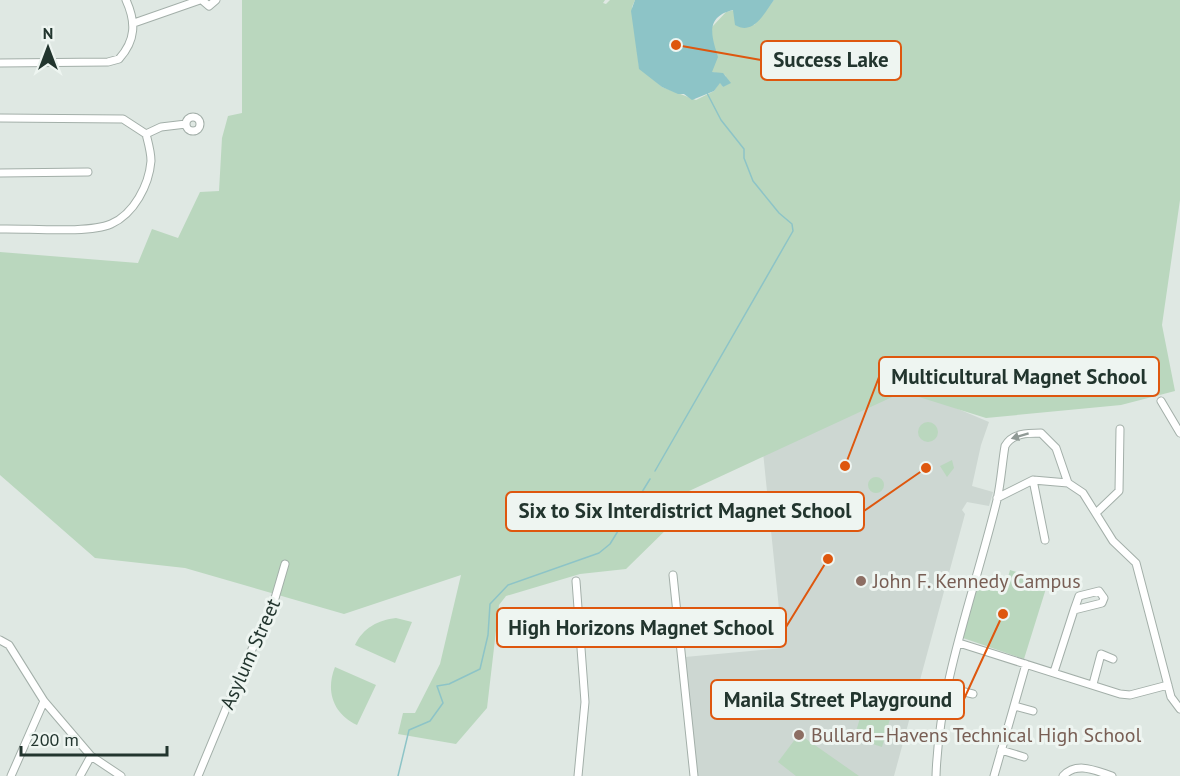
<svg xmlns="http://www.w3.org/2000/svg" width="1180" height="776" viewBox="0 0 1180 776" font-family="'PT Sans',sans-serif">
	<rect width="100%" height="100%" fill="#dfe8e3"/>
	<path fill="#cdd7d2" d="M906 387 989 422 981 445 972 486 993 492 989 506 967 502 962 510 965 514 894 776H697L685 657 783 648 763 452Z"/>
	<path fill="#bad7be" d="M242 0H605L603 3 606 4 610 0H635L632 7 639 66 662 87 696 100 714 91 720 82 723 87 727 80 725 75 712 72V27L726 12 734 10 754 25 774 0H1180V200L1162 325 1175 391 1121 405 986 418 903 392 674 498 675 521 626 569 580 574 506 596 499 605 487 708 456 744 398 734 403 713H415L440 664 461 575 344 614 185 568 95 558 0 475V252L138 263 152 229 178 238 200 192 219 191 222 138 228 116 242 113Z
		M918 432a10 10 0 1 1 20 0a10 10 0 1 1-20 0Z
		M952 460 954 468 947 477 940 466Z
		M868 485a8 8 0 1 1 16 0a8 8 0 1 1-16 0Z
		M1010 570 1048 582 1024 659 963 638 976 585 1004 592Z
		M396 618 412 622 395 663 355 645C363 628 378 620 396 618Z
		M335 667 376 685 357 725C334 714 325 692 335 667Z
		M870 685 897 694 882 747 854 738Z
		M791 688 794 715 753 720 750 693Z
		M799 734 859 776H796L778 762Z"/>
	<path fill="#8dc4c7" d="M635 0H774C764 13 754 36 735 25L733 10C704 17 712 37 718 57L712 72 723 73 731 83 723 87 720 83 714 91 692 100 684 94H678L662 87 639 69 631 11Z"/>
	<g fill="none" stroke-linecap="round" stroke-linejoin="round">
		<path stroke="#8dc4c7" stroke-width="1.5" d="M655 471 793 231 792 224 779 213 753 181 744 158V149L721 120 707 93
			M398 776 409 730 430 721 443 703 437 686 449 684 480 669 488 635 490 604 508 585 599 553 610 544 650 479"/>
		<defs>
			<path id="minor" d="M202 0 209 6 216 0
				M134 23 200 0
				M0 63 108 62 119 59C136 40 136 22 126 0
				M186 124a7 7 0 1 1 14 0a7 7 0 1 1-14 0Z
				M0 118 123 119 146 134
				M146 134 161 127 186 124
				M0 173 88 172
				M0 229C26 228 88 234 111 224 134 214 149 185 151 161 151 152 148 142 146 134
				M1161 401 1180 433
				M1033 480 1045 540
				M997 498 1033 480 1068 483
				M1096 513 1119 491 1120 429
				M673 575 694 776
				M576 581 585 702 578 776
				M0 640 9 645 44 701 91 756 121 776
				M959 643 1120 694 1130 695 1168 685
				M1054 672 1074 610 1102 603 1104 598 1099 591 1079 596 1074 610
				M1093 684 1101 654 1113 659
				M948 688 973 694
				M1015 706 1033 711
				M1001 750 1024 757
				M11 776 44 701
				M80 776 91 756
				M198 776 245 663 271 612 285 564
				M936 776C939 682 975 591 997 500 1001 482 1002 464 1005 446 1012 433 1028 433 1041 433L1056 448 1068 483 1083 493 1113 541 1136 563 1171 697 1180 709
				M994 776 1026 664
				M1063 776C1077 761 1096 771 1112 776"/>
		</defs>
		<use href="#minor" stroke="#a3afa9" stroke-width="9"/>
		<use href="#minor" stroke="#fff" stroke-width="7"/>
	</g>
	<defs><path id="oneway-solid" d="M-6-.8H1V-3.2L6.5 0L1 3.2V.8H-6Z" transform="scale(1.5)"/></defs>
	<use fill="#909a96" href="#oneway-solid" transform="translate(1020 436) rotate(163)"/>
	<g fill="#8d6e63" stroke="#eef5f1" stroke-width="2">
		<circle cx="861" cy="581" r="6"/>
		<circle cx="799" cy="735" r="6"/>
	</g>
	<g text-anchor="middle" stroke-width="6" stroke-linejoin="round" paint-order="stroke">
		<g font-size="20" fill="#785e54" stroke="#eef5f1" text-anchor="start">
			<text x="873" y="588">John F. Kennedy Campus</text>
			<text x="811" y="742">Bullard–Havens Technical High School</text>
		</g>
		<g font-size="20" fill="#22352e" stroke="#eef5f1">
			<text transform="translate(250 654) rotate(-66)" y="7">Asylum Street</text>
		</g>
	</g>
	<path fill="none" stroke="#de570e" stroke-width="2" d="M676 45L761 60M845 466L879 377M926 468L864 511M828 559L786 627M1003 614L964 699"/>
	<g fill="#de570e" stroke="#eef5f1" stroke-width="2">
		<circle cx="676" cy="45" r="6"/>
		<circle cx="845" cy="466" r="6"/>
		<circle cx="926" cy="468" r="6"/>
		<circle cx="828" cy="559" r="6"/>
		<circle cx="1003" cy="614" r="6"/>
	</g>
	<g fill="#eef5f1" stroke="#de570e" stroke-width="2">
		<rect x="761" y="41" width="140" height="39" rx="6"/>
		<rect x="879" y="357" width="280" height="39" rx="6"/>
		<rect x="506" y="492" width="358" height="39" rx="6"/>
		<rect x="497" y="608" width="289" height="39" rx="6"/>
		<rect x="711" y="680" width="253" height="39" rx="6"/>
	</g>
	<g font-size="21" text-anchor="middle" font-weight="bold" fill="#22352e">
		<text x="831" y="67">Success Lake</text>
		<text x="1019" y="384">Multicultural Magnet School</text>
		<text x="685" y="518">Six to Six Interdistrict Magnet School</text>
		<text x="641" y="635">High Horizons Magnet School</text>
		<text x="838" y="707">Manila Street Playground</text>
	</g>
	<g transform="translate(48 48)" stroke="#eef5f1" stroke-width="4.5" paint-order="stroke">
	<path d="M0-4.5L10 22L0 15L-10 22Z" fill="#22352e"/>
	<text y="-9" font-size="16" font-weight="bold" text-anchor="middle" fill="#22352e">N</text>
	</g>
	<path d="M21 746v9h146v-9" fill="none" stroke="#22352e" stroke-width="3"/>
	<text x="30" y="746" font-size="18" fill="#22352e" stroke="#eef5f1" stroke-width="4.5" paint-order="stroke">200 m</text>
</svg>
